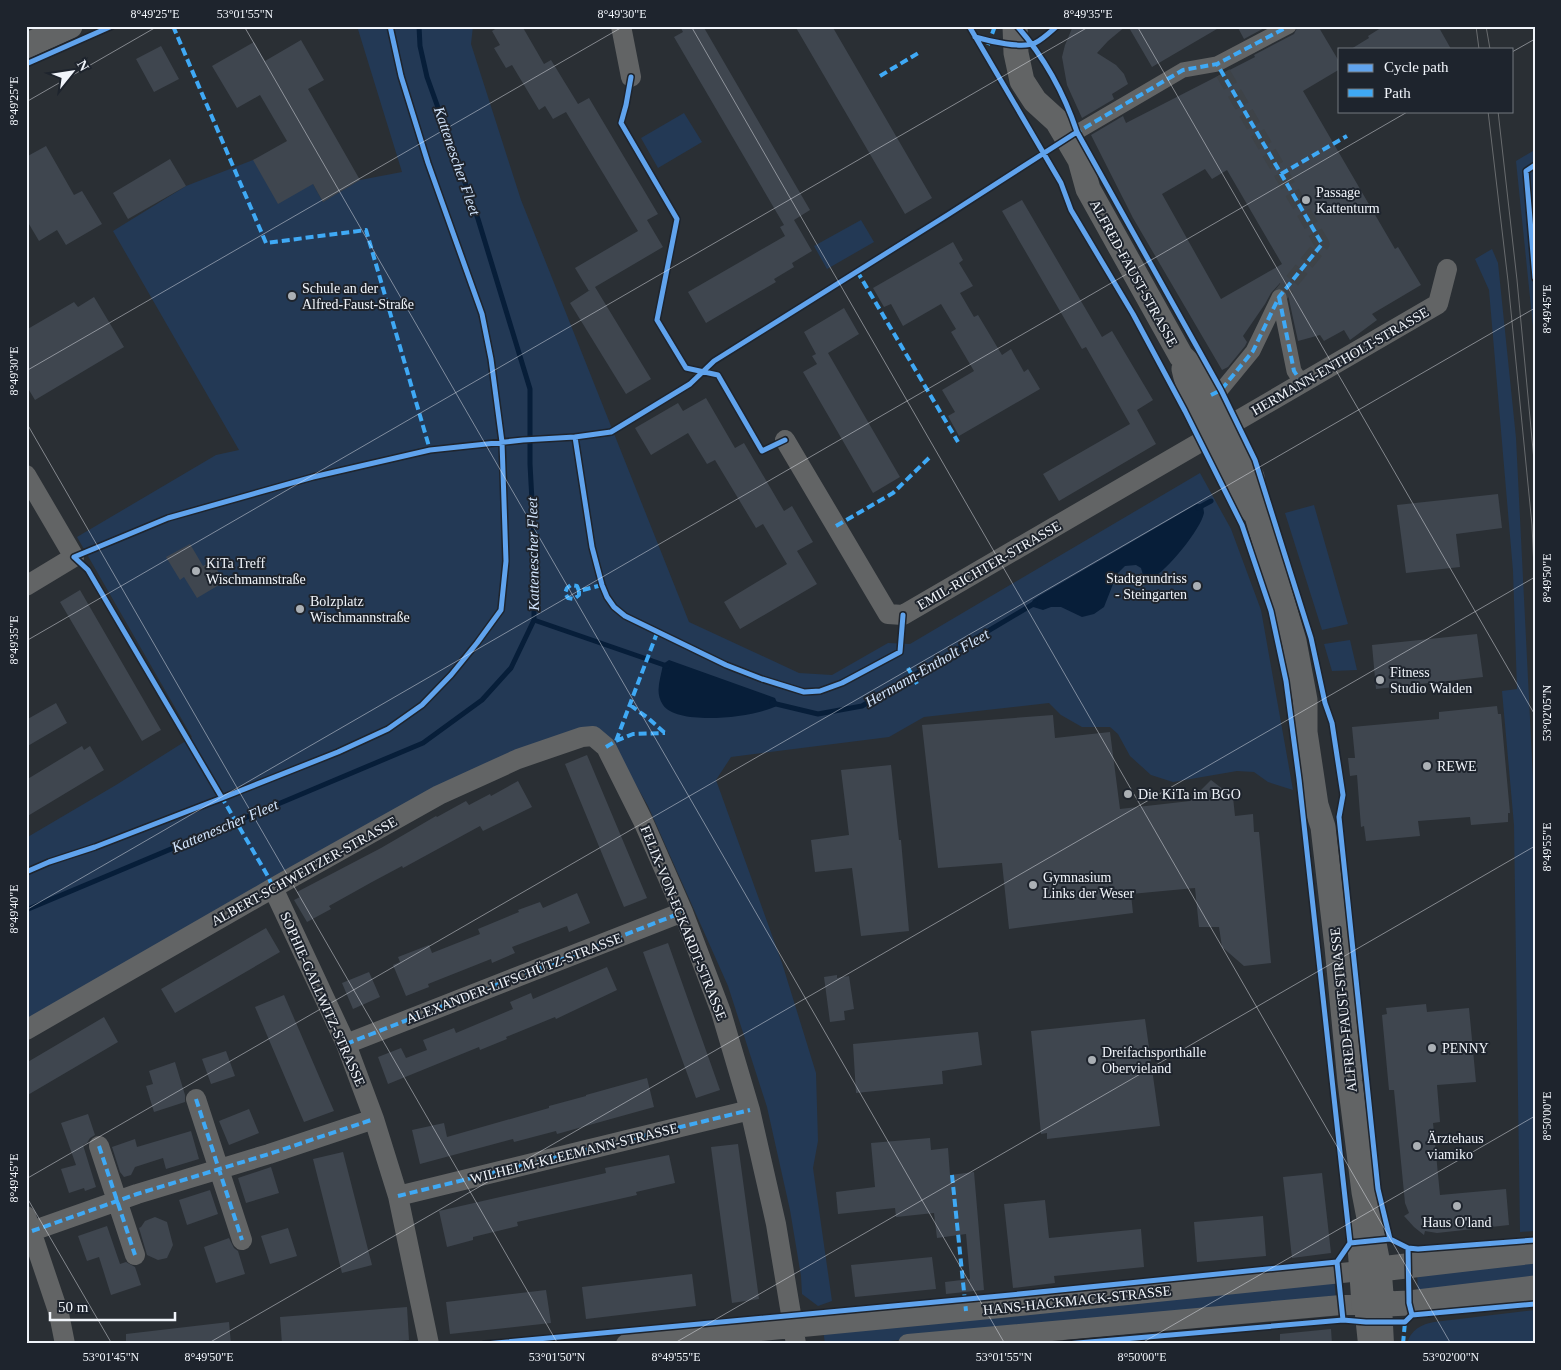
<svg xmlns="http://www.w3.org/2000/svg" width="1561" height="1370" viewBox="0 0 1561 1370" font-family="Georgia,serif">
	<rect width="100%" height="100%" fill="#2a2f34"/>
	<path fill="#233955" d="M357 26H473L471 44 521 200 689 622 799 673 832 675 888 643 910 644 1200 473 1231 529 1261 610 1293 790 1268 782 1254 772 1237 771 1173 782 1151 775 1130 756 1118 734 1110 727H1082L1061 715 1049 703 924 717 889 737 731 757 716 780 782 963 816 1073 818 1141 813 1168 832 1301 818 1306 802 1294 801 1276 790 1210 767 1107 728 986 648 806 616 750 558 738 26 1022V838L116 785 192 737 77 537 216 455 239 450 113 231 186 186 253 160 313 184 323 202 360 180 402 172Z
		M684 113 702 142 658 168 641 138Z
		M1533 151 1535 158V346L1516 161Z
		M861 220 874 242 827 269 814 246Z
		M1492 249 1498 263 1516 438 1535 819V1231L1520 1232 1514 825 1502 691 1517 689 1513 571 1489 290 1475 259Z
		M1314 505 1348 624 1322 630 1285 513Z
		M1350 640 1357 670 1332 671 1324 644Z
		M1535 1256V1284L1418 1297 1417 1269Z
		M1334 1278 1336 1300 856 1344H825L823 1329Z
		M1535 1310V1344H1407C1410 1330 1422 1324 1434 1322Z"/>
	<path fill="#071e39" d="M1197 504 1203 505C1203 508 1204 511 1204 513 1201 529 1166 572 1152 578 1149 579 1146 579 1144 579L1141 568 1136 565 1125 566 1117 574 1104 607 1094 614 1082 617 1061 607H1051L1043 610 1030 606 1033 600 1039 596Z
		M669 660 775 698 778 705C759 717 678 727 663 705 654 692 661 678 663 664Z"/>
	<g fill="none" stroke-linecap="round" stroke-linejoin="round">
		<path stroke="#071e39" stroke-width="5" d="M1198 508 1211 501
			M534 620 667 666
			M772 703 818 714 862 706 1035 603
			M26 910 423 743 482 700 511 668 534 620V538L530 464V389L478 219 427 77 420 46 419 26"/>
	</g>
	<path fill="#3f464f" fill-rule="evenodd" d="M500 26H522L544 64 551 60 578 104 589 98 658 214 647 220 663 247 595 287 651 379 626 394 570 303 590 290 589 291 575 268 638 231 566 112 553 119 545 106 539 110 512 65 506 68 494 48 500 45 492 31Z
		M680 26H703L810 210 794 220 812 251 792 263 794 267 774 279 776 282 706 323 688 292 785 236 780 227 784 225 674 37 683 32Z
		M795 26H832L932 198 905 214Z
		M1073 26H1126L1108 41 1097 53 1116 65 1124 74 1128 84 1112 94 1114 99 1082 118 1067 85 1062 57 1065 45Z
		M1128 26H1222L1152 67Z
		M1237 26H1268L1244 39Z
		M1298 26H1318L1340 63V69L1303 91 1395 249 1398 247 1421 285 1372 314 1377 320 1350 340 1344 330 1324 341 1320 335 1298 341 1288 295 1286 290 1281 288 1280 283 1271 293 1265 304 1243 336 1247 342 1245 346 1228 367 1222 370 1133 218 1091 135 1123 116 1126 123 1255 57 1254 55 1294 34ZM1205 169 1212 179 1227 170 1282 264 1221 299 1162 194Z
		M1384 26H1438L1451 49H1351L1369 38 1368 36Z
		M301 40 324 80 308 89 360 180 323 202 313 184 278 204 253 160 287 141 260 95 237 108 212 66 254 42 265 61Z
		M161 46 179 79 154 92 136 59Z
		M46 146 74 195 82 191 102 224 66 245 57 230 39 241 26 219V157Z
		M170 159 186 186 128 219 113 193Z
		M1022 200 1102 337 1112 331 1153 400 1137 410 1156 444 1059 501 1043 474 1130 424 1086 347 1082 349 1002 211Z
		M953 242 963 260 959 263 973 286 960 293 974 317 978 315 1002 355 1011 349 1024 372 1028 369 1040 389 959 436 948 416 955 412 942 390 974 371 951 332 956 329 941 304 903 326 891 304 884 307 873 288Z
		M94 297 124 347 35 400 26 385V330L74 302 78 307Z
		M844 308 859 334 828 353 900 477 873 493 803 372 817 364 812 356 816 354 804 332Z
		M706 398 735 448 744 443 784 511 792 506 813 542 797 551 817 584 740 629 724 602 787 564 763 524 756 528 715 460 707 464 688 433 651 455 635 428 678 403 683 411Z
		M1498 494 1502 528 1456 534 1460 567 1406 573 1397 505Z
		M190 544 203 566 212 561 224 582 197 598 184 577 180 580 166 557Z
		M80 590 161 730 142 741 60 602Z
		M1477 634 1483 677 1376 689 1372 645Z
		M56 703 67 723 26 747V720Z
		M1497 706 1498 714H1501L1510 813H1508V822L1471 825 1470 817 1418 821 1420 836 1366 841 1364 826 1361 827 1357 775 1350 776 1348 758H1355L1352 727 1439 719V712Z
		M1053 715 1055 738 1110 732 1120 809 1190 801 1211 780 1233 797 1235 816 1253 814 1254 832H1259L1271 963 1244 966 1222 947 1219 927H1199L1195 888 1131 894 1133 913 1009 929 1002 863 938 868 922 725Z
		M82 746 84 750 90 746 104 770 26 817V780Z
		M587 755 647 898 624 907 565 764Z
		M891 765 899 840H901L909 931 861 936 852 868 815 872 811 840 849 835 841 770Z
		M518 781 532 807 483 831 480 826 403 868 402 866 372 882 329 906 331 909 307 922 294 900 300 897 297 892 381 848 436 816 437 817 466 801 469 805 490 794 491 796Z
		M577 893 590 923 569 932 567 926 512 947 515 953 492 963 491 959 428 984 429 987 406 996 393 965 400 962 398 957 429 945 432 953 480 934 478 929 519 912 518 910 540 902 543 908Z
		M266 928 280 952 175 1013 161 989Z
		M668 943 720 1090 696 1098 643 952Z
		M607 967 617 990 556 1019 555 1017 506 1037 507 1039 480 1050 479 1047 388 1084 378 1057 401 1048 406 1058 427 1050 423 1040 454 1028 456 1033 513 1009 510 1002 531 993 533 999Z
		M369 972 380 997 353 1009 342 983Z
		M837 975V978L849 976 854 1009 844 1011 845 1020 830 1022 824 977Z
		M284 995 334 1111 304 1122 255 1007Z
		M1426 1004 1427 1012 1469 1008 1476 1082 1437 1085 1440 1122 1433 1123 1440 1195 1506 1189 1509 1225 1437 1233 1425 1231 1424 1235 1414 1227 1404 1216 1409 1213 1405 1203 1394 1090H1389L1382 1015 1387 1014 1386 1008Z
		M104 1017 118 1042 26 1096V1063Z
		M1145 1019 1160 1126 1047 1139V1133L1041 1134 1031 1031Z
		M978 1032 982 1065 942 1071 943 1084 856 1093 853 1044Z
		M226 1051 235 1076 211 1084 202 1059Z
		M175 1062 185 1095V1102L154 1112 146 1086 153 1084 149 1071Z
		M647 1078 654 1107 557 1134 556 1131 514 1142 513 1139 420 1164 412 1130 444 1123 447 1137 549 1108V1106L586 1096V1095Z
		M249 1109 259 1133 229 1145 219 1121Z
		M88 1114 95 1135 90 1138 87 1143 83 1145 96 1187 85 1191 84 1188 69 1193 61 1169 76 1165 61 1123Z
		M191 1131 199 1159 166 1169 163 1158 135 1167 131 1175 124 1177 120 1172 112 1147 135 1139 137 1147Z
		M930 1138 931 1150 948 1148 950 1175 974 1172 984 1290 946 1294 945 1282 970 1279 966 1234 937 1238 934 1213 896 1217 895 1208 838 1214 836 1192 875 1187 871 1143Z
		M738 1144 759 1299 732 1303 711 1147Z
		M343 1152 372 1265 342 1273 313 1159Z
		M669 1155 675 1183 636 1192 637 1195 517 1222 518 1226 473 1237V1240L447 1247 439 1211 606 1173 605 1168Z
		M271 1167 279 1193 246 1203 238 1178Z
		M1322 1173 1331 1253 1292 1258 1283 1177Z
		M210 1190 218 1214 187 1225 179 1200Z
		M1045 1200 1049 1238 1141 1229 1144 1267 1054 1276 1055 1283 1013 1288 1004 1204Z
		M1263 1216 1266 1256 1197 1262 1194 1222Z
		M155 1217 167 1222 173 1245 167 1258 158 1260 147 1255 139 1228 141 1227 145 1221Z
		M107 1226 120 1264 126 1262 135 1267 141 1285 111 1295 99 1257 87 1261 78 1236Z
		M288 1228 297 1256 270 1264 261 1236Z
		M229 1238 234 1248 238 1251 245 1274 216 1283 204 1247Z
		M932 1257 936 1289 855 1297 851 1265Z
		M692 1274 696 1306 586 1319 582 1287Z
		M546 1290 551 1323 450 1334 446 1302Z
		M407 1307 409 1340 364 1344H282L280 1317Z
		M229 1322 231 1344H126V1334Z
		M1331 1329 1332 1344H1280V1334Z"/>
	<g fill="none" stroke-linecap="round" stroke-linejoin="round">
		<path stroke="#3e4348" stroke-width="15" stroke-dasharray="15 8" stroke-linecap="butt" d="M1223 73 1322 244 1279 297"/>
		<path stroke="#626465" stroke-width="15" d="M1067 138 1183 70 1217 64 1289 26
			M1279 297 1294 371 1302 383
			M1211 395 1221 390 1253 351 1279 297"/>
		<path stroke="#626465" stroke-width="20" d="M621 26 631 77
			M785 440 888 614 903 615 1438 304 1447 269
			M26 475 74 557 26 586
			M273 888 346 1044 374 1119 398 1196 429 1344
			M26 1030 273 888 439 795 518 759 582 737 593 736 606 747 643 821 683 912 721 1012 750 1110 776 1224 796 1344
			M346 1044 683 912
			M196 1099 242 1240
			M99 1146 135 1255
			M398 1196 750 1110
			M26 1216 59 1314 65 1344
			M32 1231 137 1194 269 1154 374 1119
			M1382 1306 1384 1344
			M626 1344 1000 1308 1361 1271
			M908 1344 1341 1305H1364L1368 1344"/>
		<path stroke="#626465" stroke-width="25" d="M1015 26 1016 53 1022 81 1035 101 1057 121 1080 160 1088 189 1181 356 1200 375 1252 477 1257 516 1294 641 1305 700V732L1316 805 1323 827 1337 947 1350 1082 1364 1192 1379 1269 1382 1306
			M26 46 70 26
			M1184 369C1189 393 1201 415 1212 437 1225 462 1236 489 1254 512
			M1359 1231 1364 1305 1409 1303 1535 1288
			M1363 1271 1535 1251"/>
		<path stroke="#686b6e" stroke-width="1" d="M1476 26 1479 49
			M1486 26 1490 49
			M1488 111 1508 281 1532 525 1535 590
			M1498 111 1517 280 1535 471"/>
		<path stroke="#3fa9f5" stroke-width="4" stroke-dasharray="8 4" stroke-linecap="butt" d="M173 26 266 243 366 230 430 450
			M988 45 995 26
			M880 76 920 52
			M1074 134 1183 70 1217 64 1289 26
			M1281 174 1347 136
			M857 271 958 442
			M1279 297 1294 371 1302 383
			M1211 395 1221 390 1253 351 1279 297 1322 244 1217 64
			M836 526 893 493 930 457
			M579 591V595L574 599 568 598 565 593 567 588 571 585 577 586 579 591 602 585
			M908 668 917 684
			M630 705 648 718 665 733
			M616 741 633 734 665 733
			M606 747 616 741 657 633
			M221 796 269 878 273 888
			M346 1044 683 912
			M196 1099 242 1240
			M99 1146 135 1255
			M952 1175 966 1311
			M398 1196 750 1110
			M32 1231 137 1194 269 1154 374 1119
			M1403 1344 1405 1322"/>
		<defs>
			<path id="cycleway" d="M969 26 1061 183 1071 210 1133 314 1185 411 1242 525 1271 611 1286 681 1299 779 1350 1243 1337 1262 1343 1320
				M1017 26C1044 57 1064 93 1077 132L1221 390 1255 460 1311 638 1325 703 1332 723 1343 795 1339 817 1378 1189 1390 1239
				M975 37C989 41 1022 49 1035 43 1043 39 1050 32 1057 26
				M26 64 112 26
				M631 77 626 105 621 123 677 219 657 320 686 368 718 375 762 451 785 440
				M1535 165 1526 171 1535 278
				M575 437 592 547 602 585 607 597 614 607 625 616 726 665 762 679 804 692 820 691 842 683 900 652 903 615
				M222 798 88 570 74 557 168 518 313 477 430 450 523 440 575 437 611 432 690 384 714 361 949 214 1077 132
				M26 872 49 862 95 847 222 798 338 752 388 729 422 705 451 675 477 643 501 610 506 561 502 442 491 359 482 314 428 163 401 76 390 26
				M1350 1243 1390 1239 1408 1248 1418 1249 1535 1240
				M1408 1248 1409 1303 1412 1315
				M485 1344 1000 1296 1337 1262
				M1066 1344 1343 1320 1366 1322H1405L1412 1315 1535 1304"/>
		</defs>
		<use href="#cycleway" stroke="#1e242d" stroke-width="8"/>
		<use href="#cycleway" stroke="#60a3ed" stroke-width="5"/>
	</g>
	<path fill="none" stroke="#f1f5fb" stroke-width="1" stroke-opacity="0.45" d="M244 26 1005 1344M691 26 1451 1344M1137 26 1535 715M1512 52 1535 39M26 102 158 26M26 371 624 26M26 422 558 1344M26 641 1090 26M26 910 1409 111M26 1179 1535 308M26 1196 112 1344M207 1344 1535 577M673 1344 1535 846M1140 1344 1535 1116"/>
	<g fill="#abb0b5" stroke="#1e242d" stroke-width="2">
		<circle cx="1306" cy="200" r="5"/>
		<circle cx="292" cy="296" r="5"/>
		<circle cx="196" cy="571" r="5"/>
		<circle cx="1197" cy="586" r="5"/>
		<circle cx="300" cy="609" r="5"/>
		<circle cx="1380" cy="680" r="5"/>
		<circle cx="1427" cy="766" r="5"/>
		<circle cx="1128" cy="794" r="5"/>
		<circle cx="1033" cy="885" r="5"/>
		<circle cx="1432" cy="1048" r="5"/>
		<circle cx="1092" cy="1060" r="5"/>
		<circle cx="1417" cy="1146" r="5"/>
		<circle cx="1457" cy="1206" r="5"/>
	</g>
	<g text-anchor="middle" stroke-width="4" stroke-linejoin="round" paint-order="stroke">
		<g font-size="14" fill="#f1f5fb" stroke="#1e242d" text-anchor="start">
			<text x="1316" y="197">Passage<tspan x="1316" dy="16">Kattenturm</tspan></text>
			<text x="302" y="293">Schule an der<tspan x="302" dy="16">Alfred-Faust-Straße</tspan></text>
			<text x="206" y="568">KiTa Treff<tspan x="206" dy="16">Wischmannstraße</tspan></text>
			<text x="1187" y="583" text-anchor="end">Stadtgrundriss<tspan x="1187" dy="16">- Steingarten</tspan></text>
			<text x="310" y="606">Bolzplatz<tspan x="310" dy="16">Wischmannstraße</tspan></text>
			<text x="1390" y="677">Fitness<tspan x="1390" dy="16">Studio Walden</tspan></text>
			<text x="1437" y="771">REWE</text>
			<text x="1138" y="799">Die KiTa im BGO</text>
			<text x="1043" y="882">Gymnasium<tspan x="1043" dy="16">Links der Weser</tspan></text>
			<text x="1442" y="1053">PENNY</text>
			<text x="1102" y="1057">Dreifachsporthalle<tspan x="1102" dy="16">Obervieland</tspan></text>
			<text x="1427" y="1143">Ärztehaus<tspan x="1427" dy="16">viamiko</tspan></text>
			<text x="1457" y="1227" text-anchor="middle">Haus O'land</text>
		</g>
		<g font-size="14" fill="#f1f5fb" stroke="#1e242d">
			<text transform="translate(1134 273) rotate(61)" y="5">ALFRED-FAUST-STRASSE</text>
			<text transform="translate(1340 361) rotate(-30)" y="5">HERMANN-ENTHOLT-STRASSE</text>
			<text transform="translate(989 565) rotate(-30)" y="5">EMIL-RICHTER-STRASSE</text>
			<text transform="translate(304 871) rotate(-29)" y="5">ALBERT-SCHWEITZER-STRASSE</text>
			<text transform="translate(684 923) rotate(68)" y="5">FELIX-VON-ECKARDT-STRASSE</text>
			<text transform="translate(514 978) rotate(-21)" y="5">ALEXANDER-LIFSCHÜTZ-STRASSE</text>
			<text transform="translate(323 999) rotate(66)" y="5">SOPHIE-GALLWITZ-STRASSE</text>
			<text transform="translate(1343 1010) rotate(-96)" y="5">ALFRED-FAUST-STRASSE</text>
			<text transform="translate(574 1153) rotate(-14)" y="5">WILHELM-KLEEMANN-STRASSE</text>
			<text transform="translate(1077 1300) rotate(-6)" y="5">HANS-HACKMACK-STRASSE</text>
		</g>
		<g font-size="15" font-style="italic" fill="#d3e6fe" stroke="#1e242d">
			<text transform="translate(457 161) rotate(71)" y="5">Kattenescher Fleet</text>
			<text transform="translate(533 554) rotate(-91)" y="5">Kattenescher Fleet</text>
			<text transform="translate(927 668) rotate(-30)" y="5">Hermann-Entholt Fleet</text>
			<text transform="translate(225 826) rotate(-23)" y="5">Kattenescher Fleet</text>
		</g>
	</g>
	<rect width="1561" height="1370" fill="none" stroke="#1e242d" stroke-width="55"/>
	<rect x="1338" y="48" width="175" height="65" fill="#1e242d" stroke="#72787f"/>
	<rect x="1348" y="64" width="25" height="8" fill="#60a3ed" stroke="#72787f"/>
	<text x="1384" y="72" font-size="15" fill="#f1f5fb">Cycle path</text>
	<rect x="1348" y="89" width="25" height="8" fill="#3fa9f5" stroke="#72787f"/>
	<text x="1384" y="98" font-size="15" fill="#f1f5fb">Path</text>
	<g transform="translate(72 72) rotate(60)" stroke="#1e242d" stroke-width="4" paint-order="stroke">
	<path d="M0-4L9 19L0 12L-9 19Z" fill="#f1f5fb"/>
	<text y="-8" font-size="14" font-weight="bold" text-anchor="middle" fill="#f1f5fb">N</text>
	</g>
	<path d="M50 1312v8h125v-8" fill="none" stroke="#f1f5fb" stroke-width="2.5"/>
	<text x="58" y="1312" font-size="15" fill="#f1f5fb" stroke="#1e242d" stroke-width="4" paint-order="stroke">50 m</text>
	<rect x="28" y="28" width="1506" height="1314" fill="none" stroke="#f1f5fb" stroke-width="2"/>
	<g font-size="12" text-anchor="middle" fill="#f1f5fb">
		<text x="155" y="18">8°49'25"E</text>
		<text x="245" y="18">53°01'55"N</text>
		<text x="622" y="18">8°49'30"E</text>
		<text x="1088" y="18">8°49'35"E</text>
		<text transform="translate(14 101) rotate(-90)" y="4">8°49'25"E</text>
		<text transform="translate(1547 309) rotate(-90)" y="4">8°49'45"E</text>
		<text transform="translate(14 371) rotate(-90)" y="4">8°49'30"E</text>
		<text transform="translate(1547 578) rotate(-90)" y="4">8°49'50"E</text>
		<text transform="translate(14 640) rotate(-90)" y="4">8°49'35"E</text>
		<text transform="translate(1547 713) rotate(-90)" y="4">53°02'05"N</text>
		<text transform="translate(1547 847) rotate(-90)" y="4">8°49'55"E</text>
		<text transform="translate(14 909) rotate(-90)" y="4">8°49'40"E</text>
		<text transform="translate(1547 1116) rotate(-90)" y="4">8°50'00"E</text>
		<text transform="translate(14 1178) rotate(-90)" y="4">8°49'45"E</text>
		<text x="111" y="1361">53°01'45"N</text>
		<text x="209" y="1361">8°49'50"E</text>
		<text x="557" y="1361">53°01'50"N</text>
		<text x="676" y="1361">8°49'55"E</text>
		<text x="1004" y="1361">53°01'55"N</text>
		<text x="1142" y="1361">8°50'00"E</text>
		<text x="1451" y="1361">53°02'00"N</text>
	</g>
</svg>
